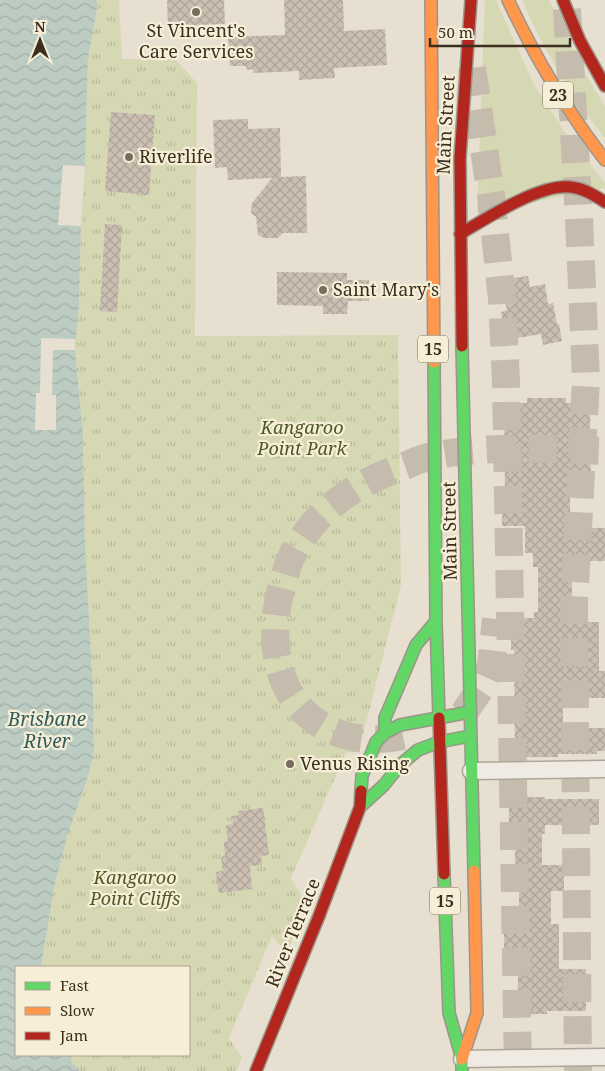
<svg xmlns="http://www.w3.org/2000/svg" width="605" height="1071" viewBox="0 0 605 1071" font-family="'Noto Serif',serif">
	<defs>
		<pattern id="park-tufts" width="24" height="20" patternUnits="userSpaceOnUse" patternTransform="scale(1.25)"><rect width="24" height="20" fill="#d6d7b3"/><path d="M3 7l-1-3M5 7V3M7 7l1-3M15 17l-1-3M17 17v-4M19 17l1-3" fill="none" stroke="#b9b99a"/></pattern>
		<pattern id="water-waves" width="16" height="10" patternUnits="userSpaceOnUse" patternTransform="scale(1.25)"><rect width="16" height="10" fill="#bcccc2"/><path d="M0 5q4-4 8 0t8 0" fill="none" stroke="#a2b0a6"/></pattern>
		<pattern id="building-cross-hatch" width="8" height="8" patternUnits="userSpaceOnUse" patternTransform="scale(1.25)"><rect width="8" height="8" fill="#cbbfb2"/><path d="M0 0l8 8M0 8l8-8" fill="none" stroke="#afa499"/></pattern>
	</defs>
	<rect width="100%" height="100%" fill="#e7e0d1"/>
	<path fill="#d6d7b3" d="M485 0H496L533 83 564 131 605 183V188L477 213Z
		M522 0H549L582 69 605 106V138C572 97 543 49 522 0Z"/>
	<path fill="url(#park-tufts)" d="M96 0H119L122 59H175L197 83 195 336 398 335 401 585 359 751 346 753 291 878 301 894 303 907 287 954 272 936 229 1038 242 1058 236 1071H79L71 1060V1055H189V967H41L54 888 68 833 87 780 94 752 93 690 85 545 83 433 75 350 79 302 81 226 85 166 88 58 98 4Z"/>
	<path fill="url(#water-waves)" d="M0 0H96L98 4 88 58 85 166 81 226 79 302 75 350 83 433 85 545 93 690 94 752 87 780 68 833 54 888 41 967H16V1055H71V1060L79 1071H0Z"/>
	<path fill="#e7e0d1" d="M63 165 85 166 81 226 58 225Z
		M41 338 75 339V350H53L52 395H56V430H35L36 393H40Z"/>
	<path fill="url(#building-cross-hatch)" d="M167 0H224L225 24 168 26Z
		M284 0H343L344 31 385 29 387 65 334 68 335 78 299 80V71L253 73V69L247 70 246 66H230L228 37 285 35Z
		M111 112 155 115 149 195 105 191Z
		M248 119V129L280 128 281 177 306 176 307 233H283L278 238H264L258 235 256 217 251 213 252 203 272 178 228 180 227 167 215 168 213 120Z
		M105 224 122 225 117 312 100 311Z
		M277 272 347 273V280H369V301H348L347 314H323V306L277 305Z
		M528 276 530 287 545 284 548 304 553 303 557 324H559L562 341 543 345 541 334 517 338 516 334 511 335 510 330 504 331 501 312 507 310 503 292 515 289 513 278Z
		M527 398H566V403H590L591 487H570V528H605V561H577V567H572V618H576V622H599V671H605V698H563V728H605V751H597V754H558V757H515L514 650H511V618H534V612H538V567H533V553H525V526H502V494H505L504 403H527Z
		M509 797H545V799H599V825H545V834H542V865H564V891H551V924H559V969H586V1011H547V1014H518V950H504V924H519V891H506V865H515V834H509Z
		M263 808 269 855 261 856 262 865 250 866 252 889 219 893 216 872 223 871 221 857 225 856 224 842 228 841 226 825 233 824 232 816 239 815 238 811Z"/>
	<g fill="none" stroke-linecap="round" stroke-linejoin="round">
		<path stroke="#c5bcae" stroke-width="28" stroke-dasharray="28 14" stroke-linecap="butt" d="M567 9 579 218 586 381 574 603 578 1071
			M472 68 491 196 502 299 506 382 518 1071
			M464 713 481 688 491 666 496 619
			M403 736C375 742 347 740 323 726 270 695 268 630 284 578 288 564 294 548 303 537 327 501 367 479 407 465 413 462 421 459 428 457 481 445 550 449 605 451"/>
		<defs>
			<path id="street" d="M471 771 605 769
				M462 1059 605 1057"/>
			<path id="fast" d="M462 346 474 871
				M434 362 436 621 439 718
				M385 733V718L416 645 436 621
				M361 791 362 776 376 742 385 733 400 725 470 712
				M360 807 384 785 400 765 418 750 439 742 470 736
				M444 874 449 1013 462 1059V1071"/>
			<path id="slow" d="M431 0 434 362
				M508 0C535 57 566 110 605 160
				M462 1059 477 1013 474 871"/>
			<path id="jam" d="M563 0 580 41 605 86
				M460 234C487 218 539 184 570 187 583 188 594 195 605 202
				M462 346 460 158 471 0
				M439 718 444 874
				M256 1071 319 916 360 807 361 791"/>
		</defs>
		<use href="#street" stroke="#ada599" stroke-width="19"/>
		<use href="#fast" stroke="#9c958a" stroke-width="14"/>
		<use href="#slow" stroke="#9c958a" stroke-width="14"/>
		<use href="#jam" stroke="#9c958a" stroke-width="14"/>
		<use href="#street" stroke="#efebe3" stroke-width="16"/>
		<use href="#fast" stroke="#63d668" stroke-width="11"/>
		<use href="#slow" stroke="#ff974d" stroke-width="11"/>
		<use href="#jam" stroke="#b3261e" stroke-width="11"/>
	</g>
	<g fill="#786c5e" stroke="#f7eed8" stroke-width="2">
		<circle cx="196" cy="12" r="5"/>
		<circle cx="129" cy="157" r="5"/>
		<circle cx="323" cy="290" r="5"/>
		<circle cx="290" cy="764" r="5"/>
	</g>
	<g text-anchor="middle" stroke-width="4.5" stroke-linejoin="round" paint-order="stroke">
		<g fill="#f7eed8" stroke="#756857" stroke-width="1">
			<rect x="543" y="81.5" width="30" height="27" rx="4"/>
			<rect x="418" y="335.5" width="30" height="27" rx="4"/>
			<rect x="430" y="887.5" width="30" height="27" rx="4"/>
		</g>
		<g font-size="16" font-weight="bold" fill="#3d2e20">
			<text x="558" y="101">23</text>
			<text x="433" y="355">15</text>
			<text x="445" y="907">15</text>
		</g>
		<g font-size="18" fill="#3d2e20" stroke="#f7eed8" text-anchor="start">
			<text x="196" y="37" text-anchor="middle">St Vincent's<tspan x="196" dy="21">Care Services</tspan></text>
			<text x="139" y="163">Riverlife</text>
			<text x="333" y="296">Saint Mary's</text>
			<text x="300" y="770">Venus Rising</text>
		</g>
		<g font-size="18" fill="#3d2e20" stroke="#f7eed8">
			<text transform="translate(446 125) rotate(-87)" y="6">Main Street</text>
			<text transform="translate(450 531) rotate(-91)" y="6">Main Street</text>
			<text transform="translate(293 933) rotate(-68)" y="6">River Terrace</text>
		</g>
		<g font-size="18" font-style="italic" fill="#4d5a26" stroke="#f7eed8">
			<text x="302" y="434">Kangaroo<tspan x="302" dy="21">Point Park</tspan></text>
			<text x="135" y="884">Kangaroo<tspan x="135" dy="21">Point Cliffs</tspan></text>
		</g>
		<g font-size="19" font-style="italic" fill="#2f5d5a" stroke="#f7eed8">
			<text x="47" y="726">Brisbane<tspan x="47" dy="22">River</tspan></text>
		</g>
	</g>
	<rect x="15" y="966" width="175" height="90" fill="#f7eed8" stroke="#ada18e"/>
	<rect x="25" y="982" width="25" height="8" fill="#63d668" stroke="#ada18e"/>
	<text x="60" y="991" font-size="15" fill="#3d2e20">Fast</text>
	<rect x="25" y="1007" width="25" height="8" fill="#ff974d" stroke="#ada18e"/>
	<text x="60" y="1016" font-size="15" fill="#3d2e20">Slow</text>
	<rect x="25" y="1032" width="25" height="8" fill="#b3261e" stroke="#ada18e"/>
	<text x="60" y="1041" font-size="15" fill="#3d2e20">Jam</text>
	<g transform="translate(40 40)" stroke="#f7eed8" stroke-width="4" paint-order="stroke">
	<path d="M0-4L9 19L0 12L-9 19Z" fill="#3d2e20"/>
	<text y="-8" font-size="14" font-weight="bold" text-anchor="middle" fill="#3d2e20">N</text>
	</g>
	<path d="M430 38v8h140v-8" fill="none" stroke="#3d2e20" stroke-width="2.5"/>
	<text x="438" y="38" font-size="15" fill="#3d2e20" stroke="#f7eed8" stroke-width="4" paint-order="stroke">50 m</text>
</svg>
